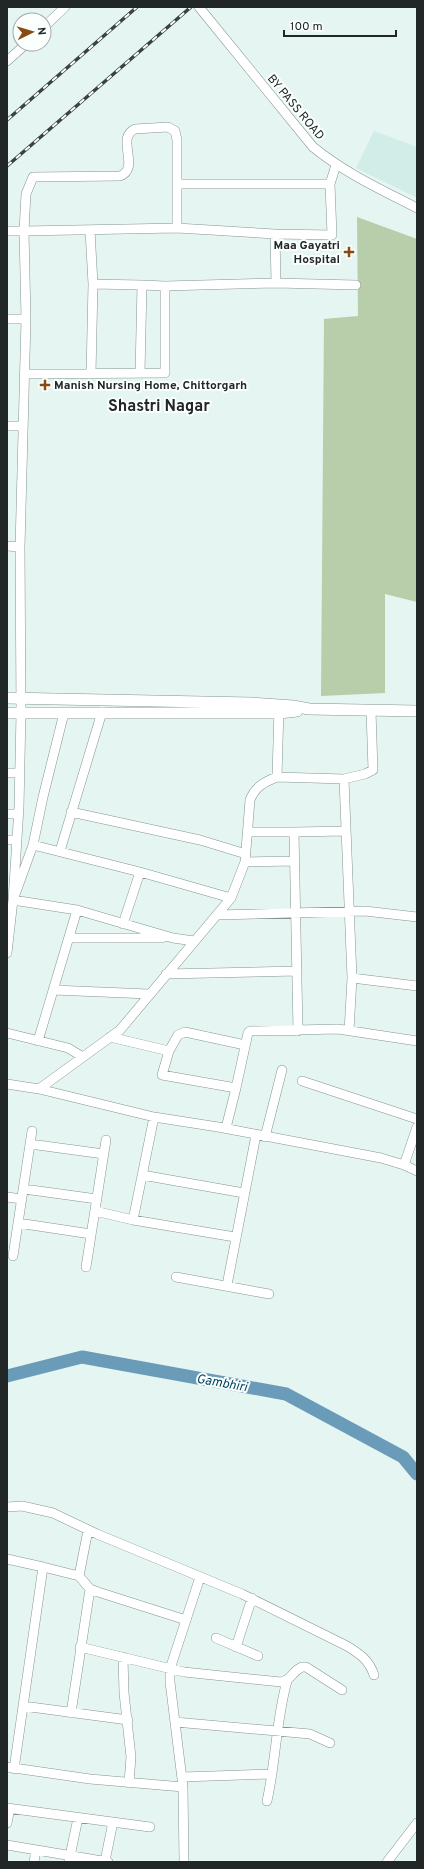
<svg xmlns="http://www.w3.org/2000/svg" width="424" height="1869" viewBox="0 0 424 1869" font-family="Overpass,sans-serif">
	<rect width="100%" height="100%" fill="#e4f5f2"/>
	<path fill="#d2ede8" d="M374 131 417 147V198L356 168Z"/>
	<path fill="#b8cda9" d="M357 217 417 239V602L385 594V693L321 696 324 319 358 316Z"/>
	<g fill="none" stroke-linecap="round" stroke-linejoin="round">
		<path stroke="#6a9bb9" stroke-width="13" d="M7 1376 82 1357 286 1394 403 1457 417 1474"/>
		<defs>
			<path id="minor" d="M199 7 313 147C345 173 380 189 417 208
				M44 27 65 7
				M7 61 26 44
				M330 184 336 165
				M177 228 275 234
				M90 230 93 284
				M7 231H24L26 194 33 177 120 176C141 168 115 138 135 129L168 127 175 131 177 140V228L24 231 26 319H7
				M276 283 356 285
				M165 286 276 283 275 234 332 235 330 184H177
				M24 374 165 373V286L142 285 140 373
				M91 374 93 284 142 285
				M7 426H23
				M7 546 20 547
				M64 713 43 797 33 845 13 900 77 910 173 938 194 941
				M7 773H20
				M277 777 344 779
				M71 812 200 840 246 854
				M7 814H19
				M248 832H294
				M7 840H17
				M33 845 140 872
				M60 851 102 712
				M245 862 295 861
				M217 915 365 911 417 917
				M123 924 140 872 231 898
				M69 938H162
				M7 953 13 900 19 808 21 713 20 547 26 319
				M166 974 297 971
				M352 978 417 986
				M53 990 149 994
				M298 1031 294 832 346 831
				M349 1031 352 978 344 779 365 774 373 770 371 711
				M7 1033 68 1048 83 1057
				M110 1037 169 1051 162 1075 236 1088 226 1128
				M38 1041 77 910
				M169 1051 178 1035 185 1032 245 1045
				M302 1081 417 1119
				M7 1084 39 1089 120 1030 231 898 245 862 250 800C255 787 264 782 277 777L279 708
				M236 1088 248 1033 250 1031 338 1029 417 1041
				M39 1089 154 1117 218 1127 381 1158 404 1165 417 1171
				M265 1137 282 1070
				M30 1144 104 1154
				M404 1165 417 1127
				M142 1175 244 1193
				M24 1189 97 1199
				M7 1197 22 1199
				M95 1211 133 1220 235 1237
				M133 1220 154 1117
				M18 1223 91 1234
				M13 1256 32 1131
				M86 1267 106 1140
				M176 1277 269 1294
				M227 1285 256 1135
				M7 1507 22 1506 53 1513 97 1534 242 1594 347 1646C360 1654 369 1660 374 1675
				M7 1559 43 1567
				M79 1576 90 1589 98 1592 186 1620
				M216 1638 258 1656
				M80 1647 184 1672 281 1682C292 1680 292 1671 302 1667H306L342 1690
				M236 1647 252 1598
				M123 1657 124 1693 131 1757 129 1783
				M23 1706 128 1720
				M71 1713 90 1589
				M175 1722 310 1734 330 1743
				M7 1767 90 1779 183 1787
				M14 1769 43 1567 79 1576 88 1530
				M182 1777 272 1774
				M267 1801C276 1761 276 1720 287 1681
				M7 1808 150 1827
				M7 1823 10 1808
				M7 1845 108 1862
				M69 1861 78 1818
				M105 1861 113 1822
				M34 1862 36 1850
				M184 1862 183 1787 170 1682V1669L200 1577
				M387 1862 417 1823"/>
			<path id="major" d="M7 698 252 703 293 706 309 709 417 711
				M7 713H279L297 711"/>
		</defs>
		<use href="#minor" stroke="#859592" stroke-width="10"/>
		<use href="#major" stroke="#859592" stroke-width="12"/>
		<use href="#minor" stroke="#fff" stroke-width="9"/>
		<use href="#major" stroke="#fff" stroke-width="11"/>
		<defs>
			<path id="rail" d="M7 120 137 7
				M7 166 191 7"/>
		</defs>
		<use href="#rail" stroke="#3b4342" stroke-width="3.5"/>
		<use href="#rail" stroke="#fbfffe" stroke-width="2" stroke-dasharray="6" stroke-linecap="butt"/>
	</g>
	<g fill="#8a4912" stroke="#fbfffe" stroke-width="1.5">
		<path d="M347 246h4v4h4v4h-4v4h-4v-4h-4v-4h4z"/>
		<path d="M43 379h4v4h4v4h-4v4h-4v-4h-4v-4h4z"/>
	</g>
	<g text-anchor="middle" stroke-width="4" stroke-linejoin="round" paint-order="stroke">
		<g font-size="12" fill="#202726" stroke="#fbfffe">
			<text transform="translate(296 107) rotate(50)" y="4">BY PASS ROAD</text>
		</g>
		<g font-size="12" font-weight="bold" fill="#202726" stroke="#fbfffe" text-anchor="end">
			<text x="340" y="249">Maa Gayatri<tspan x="340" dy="14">Hospital</tspan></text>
			<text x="54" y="389" text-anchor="start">Manish Nursing Home, Chittorgarh</text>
		</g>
		<g font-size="13" font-style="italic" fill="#004261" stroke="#fbfffe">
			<text transform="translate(222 1382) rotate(10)" y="5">Gambhiri</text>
		</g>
		<g font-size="16" font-weight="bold" fill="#202726" stroke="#fbfffe">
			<text x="159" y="411">Shastri Nagar</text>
		</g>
	</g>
	<rect width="424" height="1869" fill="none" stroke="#202726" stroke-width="16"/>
	<g transform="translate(32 32) rotate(85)"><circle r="19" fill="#fbfffe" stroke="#a3a9a8"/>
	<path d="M0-3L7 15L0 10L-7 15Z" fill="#8a4912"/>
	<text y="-6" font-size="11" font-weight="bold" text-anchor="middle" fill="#202726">N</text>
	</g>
	<path d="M284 30v6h112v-6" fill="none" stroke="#202726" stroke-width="2"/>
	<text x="290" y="30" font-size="12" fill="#202726" stroke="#fbfffe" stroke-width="3" paint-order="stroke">100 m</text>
</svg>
